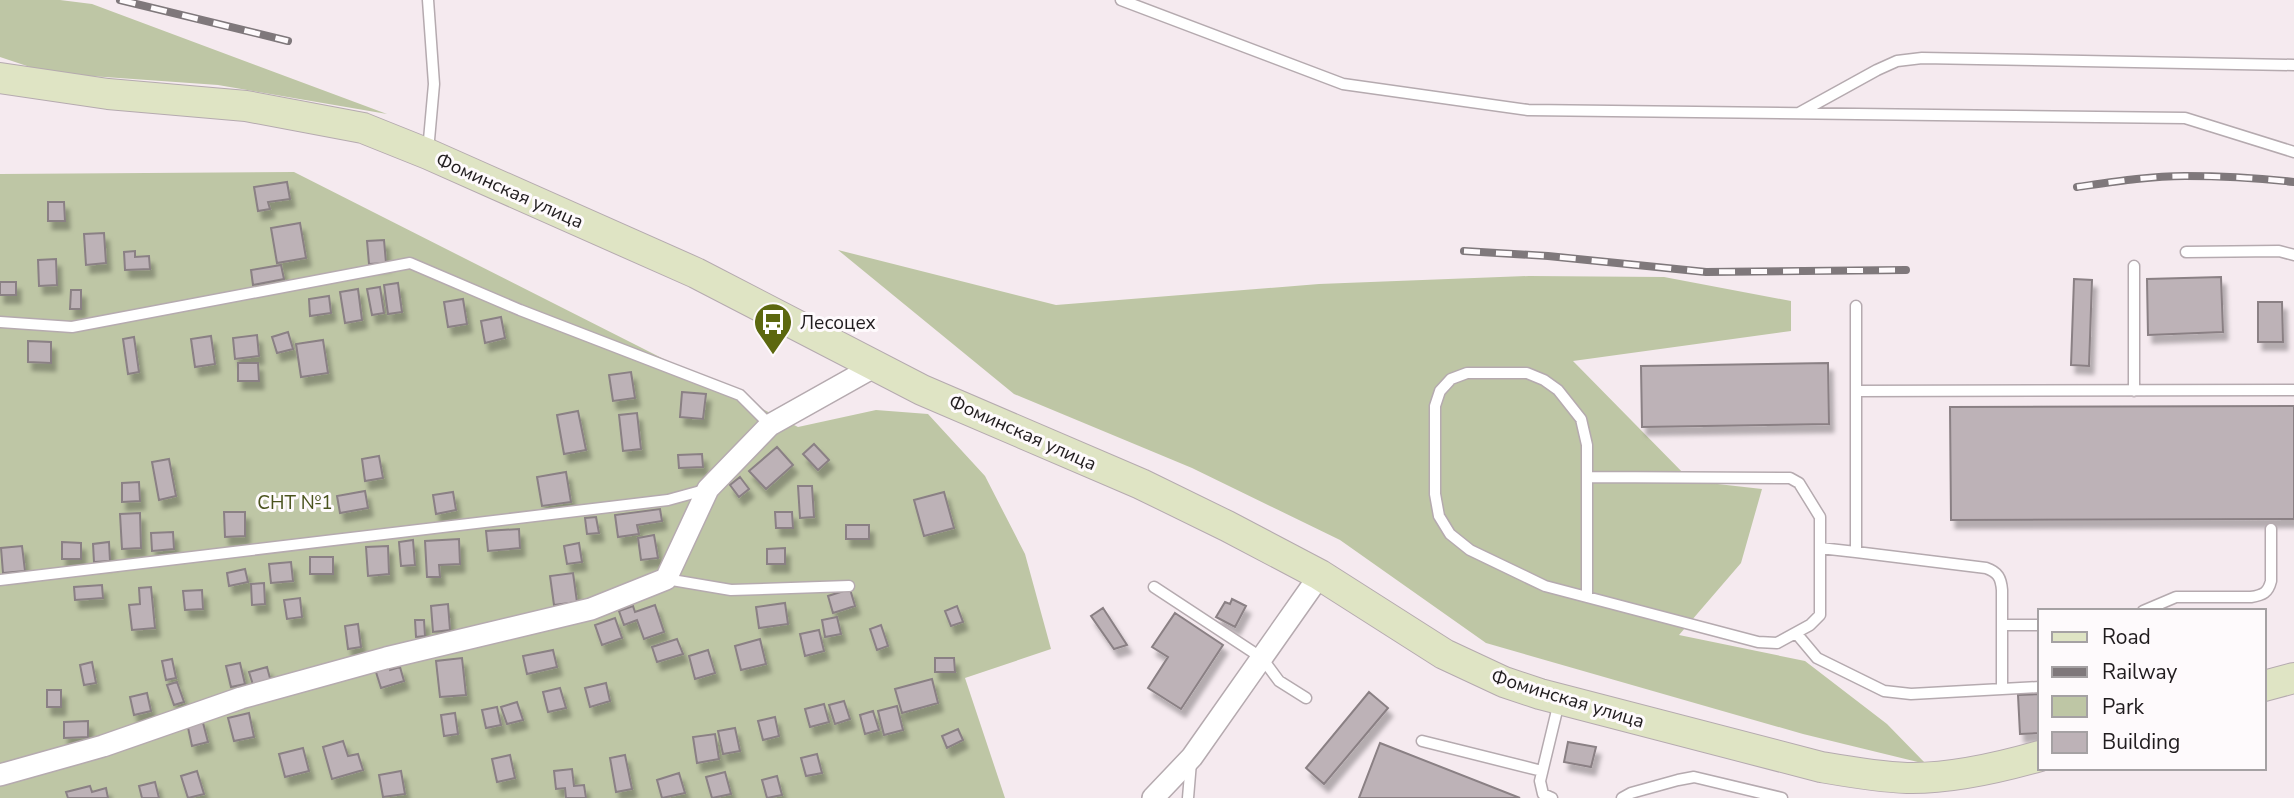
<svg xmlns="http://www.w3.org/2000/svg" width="2294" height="798" viewBox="0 0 2294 798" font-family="'Nunito Sans',sans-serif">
	<defs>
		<filter id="shadow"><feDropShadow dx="4.5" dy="8" stdDeviation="2" flood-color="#0004"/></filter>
	</defs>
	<rect width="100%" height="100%" fill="#f5eaef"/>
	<path fill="#bec6a5" d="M0 0H60L92 4 387 114 218 85 48 73 0 57Z
		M294 172 798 427 876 410 928 414 985 476 1025 554 1051 649 965 678 1005 798H0V174Z
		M838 250 1056 305 1319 284 1529 276 1664 277 1791 301V331L1573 361 1691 481 1762 489 1741 563 1679 635 1805 661 1887 724 1926 764 1803 734 1486 643 1340 540 1192 468 1014 394Z"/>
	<path fill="#bdb2b7" stroke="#8a8084" stroke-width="2" filter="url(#shadow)" d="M287 182 290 199 268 202 270 209 258 211 254 187Z
		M48 202H64L65 221H48Z
		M300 223 306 258 277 263 271 228Z
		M104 233 106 263 86 265 84 234Z
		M384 240 386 263 369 264 367 241Z
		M135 251V257L149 256 150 269 125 270 124 252Z
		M56 259 57 285 39 286 38 260Z
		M281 265 284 279 253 285 251 270Z
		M2221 277 2223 332 2148 335 2147 279Z
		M2074 279 2092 280 2089 366 2071 365Z
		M0 282H16V295H0Z
		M398 283 402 312 388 314 384 285Z
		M380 287 384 313 372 315 367 289Z
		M358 289 362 320 345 323 340 292Z
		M71 290H81V309H70Z
		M329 296 331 313 310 316 309 299Z
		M463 299 467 324 448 327 444 302Z
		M2258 302H2282L2283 342H2258Z
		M501 317 505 338 485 343 481 321Z
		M288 332 293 349 277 353 272 337Z
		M257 335 259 356 235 359 233 338Z
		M211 336 215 364 195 367 191 339Z
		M134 337 139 372 128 374 123 339Z
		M323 340 328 373 301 377 296 344Z
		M28 341 51 342V363L28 362Z
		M238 363H258L259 381H238Z
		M1828 363 1829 424 1642 427 1641 366Z
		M631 372 635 398 613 401 609 375Z
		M682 392 706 394 703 419 680 417Z
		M2294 406V519L1951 520 1950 407Z
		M578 411 586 450 564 454 557 415Z
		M637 413 641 449 623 451 619 415Z
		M814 444 829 460 818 470 803 454Z
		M777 447 793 465 766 489 749 471Z
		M702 454 703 467 679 468 678 455Z
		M379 456 383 478 365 481 362 459Z
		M169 459 176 496 159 500 152 462Z
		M566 472 571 502 542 506 537 477Z
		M740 477 749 489 739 497 730 485Z
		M139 482 140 501 122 502V483Z
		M798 486H812L814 517 800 518Z
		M365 491 368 508 340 513 337 496Z
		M453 492 456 510 436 514 433 495Z
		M944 492 954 528 924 536 914 500Z
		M660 509 662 521 637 525 639 534 618 537 615 515Z
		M224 512H245V536L225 537Z
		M775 512H792L793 528H776Z
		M140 513 141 548 122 549 120 514Z
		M596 517 599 533 587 534 585 518Z
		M846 525H869V539H846Z
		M519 529 520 548 488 551 486 531Z
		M173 532 174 549 152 551 151 533Z
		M654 535 658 558 641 560 638 538Z
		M459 539 460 564 439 565 440 577H427L425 541Z
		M413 540 415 565 401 566 399 542Z
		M62 542 81 543V559H62Z
		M109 542 110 561 94 562 93 544Z
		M579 543 582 562 567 564 564 546Z
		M22 546 25 571 3 573 1 548Z
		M388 546 389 574 368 576 366 547Z
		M785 548V564H767V549Z
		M310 557H333V574H310Z
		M291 562 293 581 271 583 269 564Z
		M245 569 248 582 229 586 227 573Z
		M573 573 577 602 554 605 550 576Z
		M264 583 265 604 252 605 251 584Z
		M102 585 103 598 75 600 74 587Z
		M151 587 155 628 132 630 129 605 140 604 139 588Z
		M850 589 855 606 833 613 828 596Z
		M202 590 203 609 185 610 183 591Z
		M300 598 302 617 287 619 284 600Z
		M1232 599 1246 606 1235 627 1216 617 1225 602 1230 604Z
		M785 603 788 624 759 628 756 607Z
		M448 604 450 630 433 632 431 606Z
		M655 605 664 632 644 639 637 620 624 625 619 611 633 606 635 612Z
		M957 606 963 622 951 626 945 611Z
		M1103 608 1127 645 1114 649 1091 616Z
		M1175 613 1223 645 1181 709 1148 688 1168 657 1152 647Z
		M837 617 841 634 825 637 822 620Z
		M615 618 622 638 602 645 595 625Z
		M415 620H424L425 636 416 637Z
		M358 624 361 647 348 649 345 626Z
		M881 625 888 646 877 650 870 629Z
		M819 630 824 651 805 656 800 634Z
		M677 639 683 654 657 662 652 647Z
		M760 639 766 664 741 670 735 646Z
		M553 650 557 667 527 674 523 656Z
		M708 650 715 673 695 679 689 656Z
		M462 658 466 695 440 697 436 661Z
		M935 658H954L955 672H935Z
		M172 659 176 678 166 680 162 661Z
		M92 662 96 683 84 685 80 665Z
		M240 663 245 684 231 687 226 666Z
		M388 665 390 670 400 667 404 681 381 688 375 669Z
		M267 667 271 682 254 688 249 672Z
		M932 679 938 703 902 713 895 689Z
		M177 682 184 702 174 705 167 685Z
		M606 683 610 701 590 707 585 688Z
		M560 688 566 708 548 712 543 692Z
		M47 690H61V707H47Z
		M1369 692 1388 708 1324 784 1306 768Z
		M147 693 151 711 134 715 130 697Z
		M2040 694V733L2020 734 2018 695Z
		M844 701 850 719 835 724 829 705Z
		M517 702 523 720 507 724 501 707Z
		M824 704 829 722 810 727 805 709Z
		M897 706 903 730 884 735 878 711Z
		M497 707 501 725 486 728 482 710Z
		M873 711 879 730 865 734 860 715Z
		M249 713 254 737 234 741 228 718Z
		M455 713 458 734 444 736 441 715Z
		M775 717 779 736 763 740 758 721Z
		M202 719 208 742 192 746 187 723Z
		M88 721V737L64 738V722Z
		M735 728 740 751 723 754 718 731Z
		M958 729 963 740 947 748 942 736Z
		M715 734 719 759 697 763 693 737Z
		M343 741 348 756 358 754 363 770 332 779 323 747Z
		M1568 742 1596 747 1591 767 1564 762Z
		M1380 743 1520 798H1359Z
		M303 748 309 771 285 777 279 754Z
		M817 754 822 773 806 776 801 758Z
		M510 755 515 778 497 782 492 759Z
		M625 755 632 789 616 792 610 758Z
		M572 769 574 786 584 785 586 798H566L565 788 556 789 554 771Z
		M197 771 204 794 188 798 181 776Z
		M401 771 405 794 383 797 379 775Z
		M725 772 731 794 712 798 706 777Z
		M679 773 685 793 662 798 657 780Z
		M777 776 782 795 767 798 762 780Z
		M155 782 159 798H142L139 786Z
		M90 786 92 792 106 788 108 798H68L66 792Z"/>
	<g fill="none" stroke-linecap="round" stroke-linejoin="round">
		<defs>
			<path id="lane" d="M1121 0 1343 84 1528 110 2185 118 2294 152
				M1799 113 1877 70 1897 61 1922 58 2294 65
				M428 151 434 84 428 0
				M2186 252 2279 251 2294 255
				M2134 266V391
				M1856 306V552L1986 568C1998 572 2001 578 2002 590V689L2040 687
				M0 322 72 327 410 263 520 310 740 395 770 425
				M1856 391 2294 390
				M1587 477 1790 478 1799 483 1820 517V548
				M666 579 731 590 849 586
				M0 580 668 500 708 489
				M1154 587 1262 658 1279 681 1306 698
				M1587 597V445L1581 419 1558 390 1544 380 1527 373H1467L1451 379 1440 391 1435 406V494L1439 516 1450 534 1470 550 1545 586 1758 642 1777 643 1810 625 1820 615V548L1856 552
				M2143 611 2176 597H2251C2263 595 2268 593 2271 581V529
				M2002 625H2040
				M1796 633 1817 658 1884 691 1911 694 2002 689
				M1422 741 1542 771
				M1188 798 1191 762
				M1552 798 1543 794 1540 781 1559 702
				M1622 798 1631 793 1678 780 1694 777 1782 798"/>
			<path id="street" d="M0 775 103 746 241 698 386 658 591 609 666 579 708 489 770 425 877 365
				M1153 798 1192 757 1320 575"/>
			<path id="secondary" d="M0 78 108 94 246 106 363 128 428 154 696 273 922 390 1141 484 1227 526 1320 575 1444 654 1504 682 1540 694 1821 767C1850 772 1878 777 1907 778 1951 779 1998 768 2040 756
				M2264 686 2294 678"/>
		</defs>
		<use href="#lane" stroke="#b5aaaf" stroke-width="13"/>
		<use href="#street" stroke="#b5aaaf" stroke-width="24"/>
		<use href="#secondary" stroke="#b5aaaf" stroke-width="32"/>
		<use href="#lane" stroke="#fff" stroke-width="10"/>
		<use href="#street" stroke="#fff" stroke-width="21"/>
		<use href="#secondary" stroke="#dfe4c4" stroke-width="30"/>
		<defs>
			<path id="rail" d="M120 0 288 41
				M2077 187C2112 182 2149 176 2185 176 2221 176 2258 178 2294 182
				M1464 251 1548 256 1706 272 1906 270"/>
		</defs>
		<use href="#rail" stroke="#7f787b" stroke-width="8"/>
		<use href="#rail" stroke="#fefafc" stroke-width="5" stroke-dasharray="16" stroke-linecap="butt"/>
	</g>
	<defs>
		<symbol id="bus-pin" viewBox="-11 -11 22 30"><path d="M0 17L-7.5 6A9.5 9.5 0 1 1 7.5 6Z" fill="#5c680f" stroke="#fefafc"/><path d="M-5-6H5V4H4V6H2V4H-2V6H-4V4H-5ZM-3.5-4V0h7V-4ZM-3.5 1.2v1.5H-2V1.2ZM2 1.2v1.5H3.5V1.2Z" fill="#fff"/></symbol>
	</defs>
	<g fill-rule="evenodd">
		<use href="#bus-pin" x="751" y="300" width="44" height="60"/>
	</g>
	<g text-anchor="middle" stroke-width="6" stroke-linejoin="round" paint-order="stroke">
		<g font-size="19" fill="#201c1e" stroke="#fefafc">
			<text transform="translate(510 190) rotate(24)" y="7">Фоминская улица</text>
			<text transform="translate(1023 432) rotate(24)" y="7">Фоминская улица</text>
			<text transform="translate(1568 698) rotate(17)" y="7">Фоминская улица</text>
		</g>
		<g font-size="19" fill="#201c1e" stroke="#fefafc" text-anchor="start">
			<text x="800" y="329">Лесоцех</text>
		</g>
		<g font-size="19" fill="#4a531e" stroke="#fefafc">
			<text x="295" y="509">СНТ №1</text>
		</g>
	</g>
	<rect x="2038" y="609" width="228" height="161" fill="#fefafc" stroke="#a5a1a3" stroke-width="2"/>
	<rect x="2052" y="632" width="35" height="10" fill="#dfe4c4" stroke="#a5a1a3" stroke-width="2"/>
	<text x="2102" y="644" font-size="21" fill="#201c1e">Road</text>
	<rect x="2052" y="667" width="35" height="10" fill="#7f787b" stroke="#a5a1a3" stroke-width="2"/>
	<text x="2102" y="679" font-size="21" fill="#201c1e">Railway</text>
	<rect x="2052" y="696" width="35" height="21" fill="#bec6a5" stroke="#a5a1a3" stroke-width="2"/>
	<text x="2102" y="714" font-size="21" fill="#201c1e">Park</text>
	<rect x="2052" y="732" width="35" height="21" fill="#bdb2b7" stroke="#a5a1a3" stroke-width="2"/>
	<text x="2102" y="749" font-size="21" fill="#201c1e">Building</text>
</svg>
